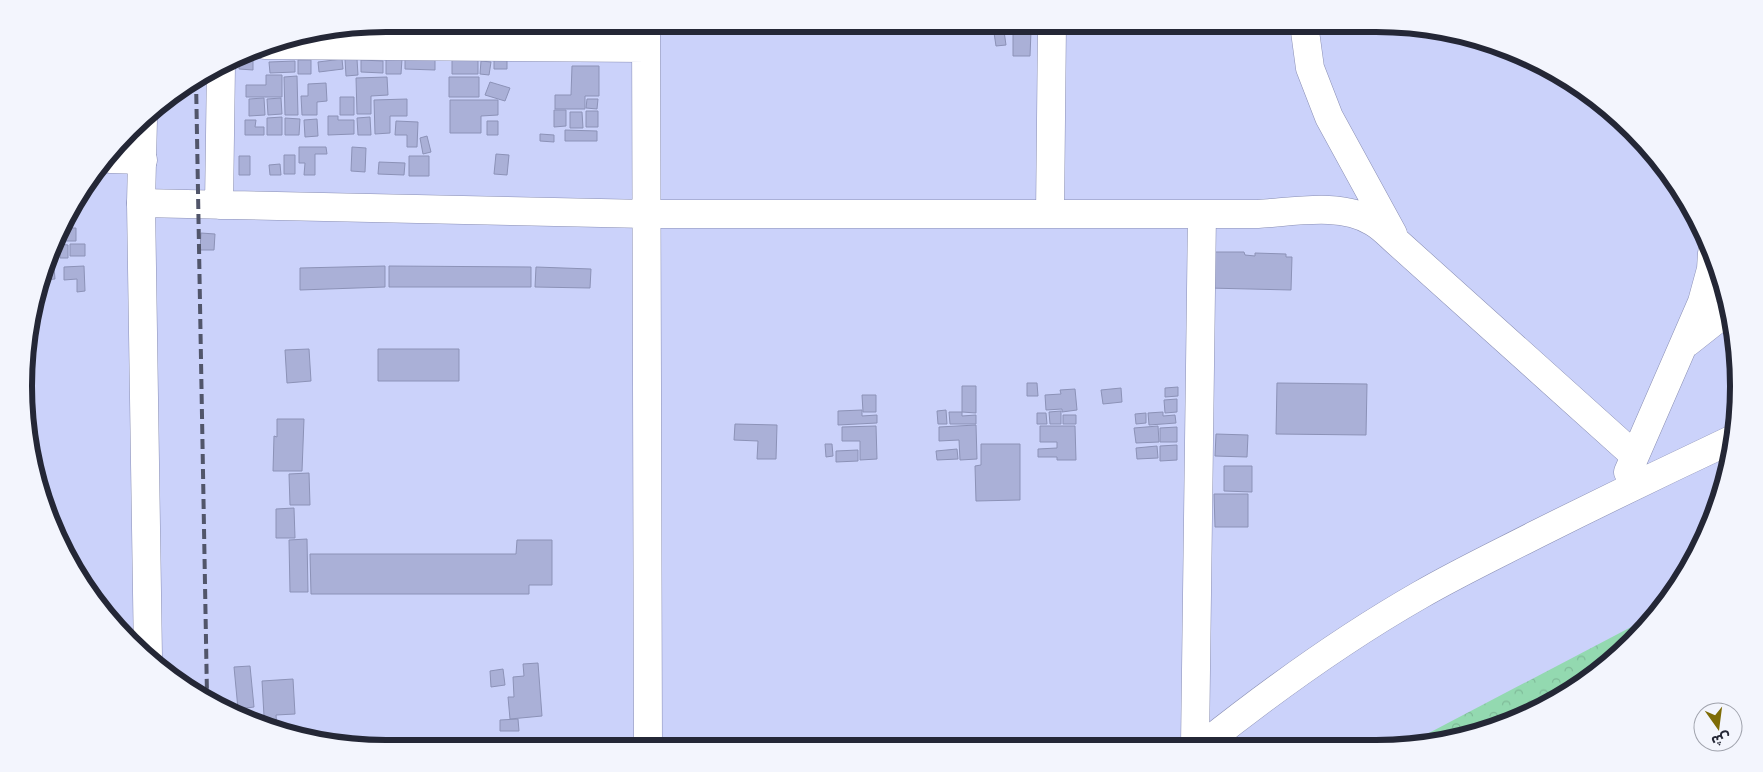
<svg xmlns="http://www.w3.org/2000/svg" width="1763" height="772" viewBox="0 0 1763 772" font-family="Quicksand,'Noto Sans Arabic',sans-serif">
	<defs>
		<pattern id="forest-crowns" width="20" height="18" patternUnits="userSpaceOnUse" patternTransform="scale(1.25)"><rect width="20" height="18" fill="#93d9b0"/><path d="M2 6a3 3 0 1 1 6 0M12 15a3 3 0 1 1 6 0" fill="none" stroke="#7fba98"/></pattern>
	</defs>
	<rect width="100%" height="100%" fill="#cbd2fa"/>
	<path fill="url(#forest-crowns)" d="M1654 615 1616 659 1537 711 1425 745H1406Z"/>
	<path fill="#aab0d7" stroke="#8c92b7" d="M1003 24 1006 45 996 46 993 26Z
		M1013 30 1031 31 1030 56H1013Z
		M342 59 343 69 319 72 318 62Z
		M345 59H357L358 75 346 76Z
		M386 59H402L401 74H386Z
		M405 59 435 60V70L405 69Z
		M240 60H253V70L239 69Z
		M298 60H311V74H298Z
		M361 60 383 61V73L361 72Z
		M452 60H478V74H452Z
		M494 60H507V69H494Z
		M295 61V72L270 73 269 62Z
		M481 61 491 62 489 75 480 74Z
		M572 66H599V96H585V109H555V95H571Z
		M266 75H282V97H246V85H266Z
		M297 76 298 115H285L284 77Z
		M387 77 388 95 371 96V114H357L356 78Z
		M449 77H479V97H449Z
		M490 82 510 88 505 101 485 95Z
		M326 83 327 101 317 102V115H302L301 96H308V84Z
		M340 97H354V115H340Z
		M264 98 265 115 249 116V99Z
		M281 98 282 114 268 115 267 99Z
		M407 99V116H390V133L375 134 374 100Z
		M587 99H598L597 109 586 108Z
		M450 100H498V115L481 116V133H450Z
		M554 110H566V126L554 127Z
		M586 111H598V127H586Z
		M570 112H582L583 128H570Z
		M328 116H338V120H354V134L328 135Z
		M282 117V135H267V118Z
		M370 117 371 135H358L357 118Z
		M285 118 300 119 299 135H285Z
		M317 119 318 136 305 137 304 120Z
		M245 120H256L255 127H264V135H245Z
		M396 121 418 122 417 147H407V135H395Z
		M487 121H498V135H487Z
		M565 130 597 131V141H565Z
		M540 134 554 135V142L540 141Z
		M427 136 431 152 423 154 420 138Z
		M299 147H326L327 154H315V175H304L305 163H299Z
		M352 147 366 148 365 172 351 171Z
		M496 154 509 155 507 175 494 174Z
		M284 155H295V174H284Z
		M239 156H250V175H239Z
		M409 156H429V176H409Z
		M379 162 405 163 404 175 378 174Z
		M280 164 281 175H270L269 165Z
		M64 228H76V241H64Z
		M201 233 215 234 214 250H200Z
		M60 244 68 245V258H60Z
		M70 244H85V256H70Z
		M1209 252H1244L1245 255 1255 256V253L1286 254V257H1292L1291 290 1208 288Z
		M84 266 85 291 77 292V279L64 280V267Z
		M385 266V287L300 290V268Z
		M389 266 531 267V287H389Z
		M54 267 55 279 44 280 49 268Z
		M536 267 591 269 590 288 535 287Z
		M309 349 311 381 287 383 285 350Z
		M378 349H459V381H378Z
		M1027 383H1037L1038 396H1027Z
		M1277 383 1367 384 1366 435 1276 434Z
		M962 386H976V413L962 412Z
		M1178 387V396L1165 397V388Z
		M1121 388 1122 402 1103 404 1101 390Z
		M1075 389 1077 410 1062 412V409L1046 410 1045 395 1061 394 1060 390Z
		M862 395H876V412H863Z
		M1177 399V412L1165 413 1164 400Z
		M862 410V416L877 415V423L838 425V411Z
		M946 410 947 424H938L937 411Z
		M1061 411V424H1050L1049 412Z
		M949 412H962V416L976 415V424H950Z
		M1163 412V416L1175 415 1176 423 1149 425 1148 413Z
		M1037 413H1046L1047 424H1037Z
		M1146 413V423L1136 424 1135 414Z
		M1063 415H1076V424H1063Z
		M277 419H304L302 471H273L274 436 277 437Z
		M735 424 777 425 776 459H757L758 441 734 440Z
		M976 425 977 459 960 460 959 440 939 441V427Z
		M876 426 877 459 860 460V441H842V427Z
		M1040 426H1075L1076 460H1057V457H1038V449L1057 448V442H1040Z
		M1158 426 1159 442 1136 443 1134 428Z
		M1177 427V442H1160V428Z
		M1216 434 1248 435 1247 457 1215 456Z
		M825 444H832L833 456 826 457Z
		M981 444H1020V500L976 501 975 466 981 465Z
		M1177 445V460L1160 461V446Z
		M1157 446 1158 458 1137 459 1136 448Z
		M957 449 958 459 937 460 936 451Z
		M858 450V461L836 462V451Z
		M1224 466H1252V492L1224 491Z
		M309 473 310 505H290L289 474Z
		M1214 494H1248V527H1215Z
		M294 508 295 538H276V509Z
		M307 539 308 592H290L289 540Z
		M517 540H552V585H529V594H311L310 554H516Z
		M538 663 542 716 510 719 508 697H514L513 677 524 676 523 664Z
		M250 666 254 707 238 709 234 667Z
		M503 669 505 685 491 687 490 671Z
		M293 679 295 714 276 715 277 729H269L247 717 264 716 262 681Z
		M518 719 519 731H500V720Z"/>
	<g fill="none" stroke-linecap="round" stroke-linejoin="round">
		<defs>
			<path id="minor" d="M646 24 648 747
				M1304 24 1310 68 1329 117 1393 234
				M265 45 646 48
				M110 159 143 160
				M141 203 647 214H1258C1293 212 1342 202 1373 222 1382 227 1389 235 1397 242L1635 456
				M219 205 221 65
				M1050 214 1052 24
				M1687 343 1730 309
				M1628 472 1702 302 1711 269 1712 253
				M1195 746 1202 214
				M1202 746C1271 691 1343 639 1420 595 1458 573 1498 554 1537 534 1603 501 1669 469 1735 438"/>
			<path id="tertiary" d="M143 119 141 203 148 657"/>
		</defs>
		<use href="#minor" stroke="#898eb3" stroke-width="29"/>
		<use href="#tertiary" stroke="#898eb3" stroke-width="29"/>
		<use href="#minor" stroke="#fff" stroke-width="28"/>
		<use href="#tertiary" stroke="#fff" stroke-width="28"/>
		<path stroke="#51556a" stroke-width="4" stroke-dasharray="10 5" stroke-linecap="butt" d="M196 79 207 696"/>
	</g>
	<path d="M0 0H1763V772H0ZM386 32H1376A354 354 0 0 1 1730 386V386A354 354 0 0 1 1376 740H386A354 354 0 0 1 32 386V386A354 354 0 0 1 386 32Z" fill="#f3f5fd" fill-rule="evenodd"/>
	<path fill="none" stroke="#242736" stroke-width="6" d="M386 32H1376A354 354 0 0 1 1730 386V386A354 354 0 0 1 1376 740H386A354 354 0 0 1 32 386V386A354 354 0 0 1 386 32Z"/>
	<g transform="translate(1718 727) rotate(166)"><circle r="24" fill="#f3f5fd" stroke="#a0a3ad"/>
	<path d="M0-4L9 19L0 12L-9 19Z" fill="#7e6c07"/>
	<text y="-8" font-size="14" font-weight="bold" text-anchor="middle" fill="#242736">ش</text>
	</g>
</svg>
